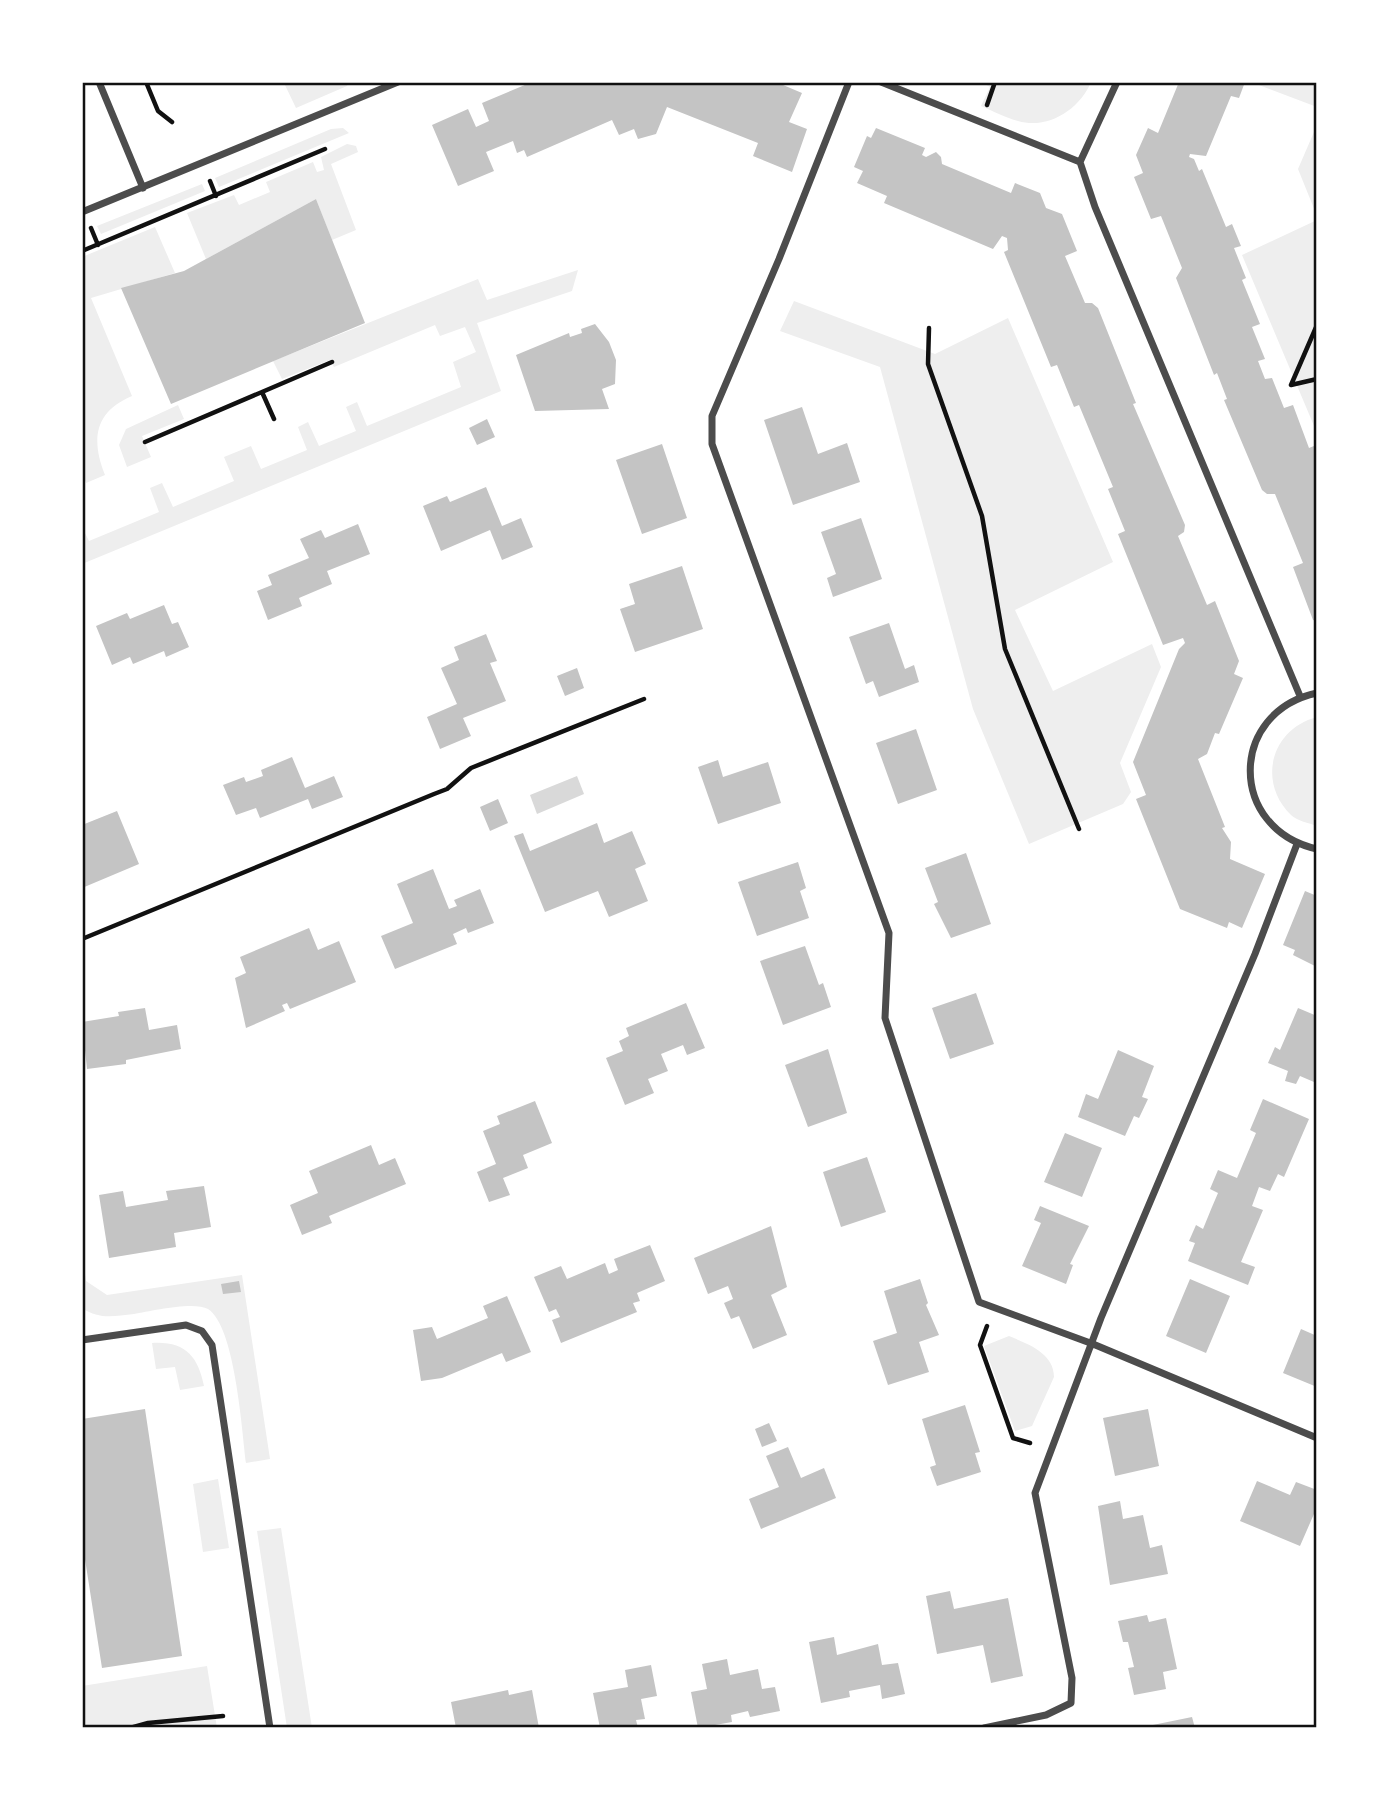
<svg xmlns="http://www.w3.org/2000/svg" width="1399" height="1810" viewBox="0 0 1399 1810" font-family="Arial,sans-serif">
	<rect width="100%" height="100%" fill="#fff"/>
	<path fill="#eee" d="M349 82 347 86 296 108 284 83Z
		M981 82H1091C1080 109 1048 130 1018 121 1006 118 993 111 981 106L990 87Z
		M1251 82H1317V107Z
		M1317 125V216L1298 169Z
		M343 128 349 133 219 187 215 178 331 129Z
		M347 144 356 146 358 152 331 164 356 230 332 240 316 199 206 259 187 213 234 195 239 205 270 192 266 182 313 162 317 172 324 170 321 157Z
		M202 184 205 191 101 234 97 226Z
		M1317 220V433L1242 255Z
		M155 227 175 273 91 298 132 396C94 412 91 440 105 475L86 483 82 473V257Z
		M578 270 572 291 477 323 501 391 82 564V527L89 541 159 512 150 488 162 483 173 507 234 481 224 457 251 446 261 469 307 450 298 427 308 422 319 446 356 431 346 407 357 402 367 426 461 387 453 362 476 352 465 327 440 336 435 325 334 367 330 360 282 379 273 361 478 279 487 300Z
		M794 301 935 354 1008 318 1113 562 1015 610 1053 691 1152 644 1161 667 1120 763 1131 792 1123 804 1029 844 973 709 880 367 780 331Z
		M178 405 184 419 142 436 151 457 127 467 119 445 126 429Z
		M1317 717V826C1309 823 1297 821 1291 815 1257 782 1271 729 1317 717Z
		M82 1253 86 1281 107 1295 242 1275 270 1459 246 1463C242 1430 235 1326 208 1309 194 1301 151 1311 134 1314 114 1316 100 1320 82 1308Z
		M1009 1336C1028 1344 1054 1353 1054 1377L1032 1426 1015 1431 984 1346Z
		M152 1343C185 1341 198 1356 204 1386L180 1390 175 1367 156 1369Z
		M218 1479 229 1548 203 1552 193 1484Z
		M281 1528 312 1728H287L257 1531Z
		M207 1666 217 1728H82V1686Z"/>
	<path fill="#d9d9d9" d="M577 776 584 794 537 814 530 795Z"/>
	<path fill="#c4c4c4" d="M532 82H776L802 93 789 122 807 129 792 172 753 156 758 143 667 107 656 134 638 139 634 129 619 135 612 120 527 157 524 150 517 153 513 141 486 152 494 171 458 186 432 125 468 109 476 127 489 121 482 103Z
		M1179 82H1245L1239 98 1231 96 1206 156 1190 154 1189 157 1194 159 1199 171 1202 169 1226 227 1232 224 1241 246 1234 248 1246 278 1242 280 1260 324 1252 327 1265 359 1258 361 1265 379 1272 378 1284 408 1293 405 1309 448 1314 446 1317 452V621L1313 620 1293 567 1303 563 1275 494H1267L1262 490 1224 400 1227 399 1217 373 1214 375 1176 278 1182 268 1161 216 1151 219 1134 177 1143 173 1136 155 1148 128 1158 133Z
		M876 128 925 148 922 155 926 157 936 152 941 157 942 164 1011 193 1015 183 1040 193 1046 208 1062 214 1077 251 1065 256 1085 303H1092L1098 308 1136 403 1133 404 1185 525 1184 532 1178 536 1207 605 1215 601 1239 661 1234 674 1243 678 1219 734 1215 733 1207 754 1198 759 1225 827 1222 828 1231 842 1230 859 1265 874 1242 928 1229 922 1227 928 1180 909 1136 799 1146 795 1133 762 1179 649 1185 643 1183 638 1163 645 1118 534 1125 531 1108 489 1113 487 1079 405 1074 407 1057 365 1051 367 1004 252 1008 250 1007 238 1002 236 993 249 884 203 887 196 857 183 863 171 854 167 867 136 871 138Z
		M316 199 365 323 171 404 121 288 184 271Z
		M595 324 609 342 616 360 615 384 602 389 609 409 535 411 516 355 569 333 570 337 582 333 581 329Z
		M802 407 818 454 847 443 860 482 793 505 764 420Z
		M487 419 495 437 477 445 469 428Z
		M662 444 687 518 642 534 616 460Z
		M486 487 502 526 521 518 533 547 502 560 490 530 441 551 423 506 447 496 450 502Z
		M861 518 882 579 833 597 827 578 836 574 821 532Z
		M358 524 370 554 327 571 332 584 299 598 302 606 268 620 257 591 272 585 268 575 309 558 300 539 321 530 325 538Z
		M682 566 703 629 635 652 620 609 635 604 629 584Z
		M164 605 172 624 178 622 189 647 166 657 164 651 133 664 130 657 112 665 96 626 127 613 130 619Z
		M889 623 905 669 914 665 919 682 879 697 873 681 866 684 849 637Z
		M486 634 497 661 490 663 506 701 463 718 471 736 440 749 427 717 457 704 441 668 459 660 454 647Z
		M577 668 584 688 565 696 557 676Z
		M916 729 937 790 898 804 876 743Z
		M292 757 305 788 334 776 343 797 312 809 308 799 260 818 256 808 236 815 223 785 244 777 246 782 263 776 261 770Z
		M718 760 723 777 768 762 781 803 718 824 698 767Z
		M498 799 508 823 490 831 480 807Z
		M117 811 139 864 82 888V825Z
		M597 823 604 843 632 831 646 864 635 869 648 901 609 917 598 891 545 912 514 836 523 833 530 851Z
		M966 853 991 924 951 938 934 904 938 902 925 868Z
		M798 862 806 888 800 891 809 918 757 936 738 882Z
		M433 869 449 909 457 906 454 900 480 889 494 923 468 933 466 928 453 934 457 944 395 969 381 936 413 923 397 884Z
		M1305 891 1317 896V967L1293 955 1295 950 1283 945Z
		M309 928 318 950 339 941 356 982 290 1009 287 1003 282 1005 285 1011 246 1028 235 978 246 973 240 957Z
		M805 946 819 985 823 983 831 1007 783 1025 760 961Z
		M976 993 994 1044 950 1059 932 1008Z
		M686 1003 705 1048 687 1055 683 1045 661 1054 668 1071 648 1079 654 1093 625 1105 606 1058 623 1051 619 1041 629 1036 626 1028Z
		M145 1008 149 1030 177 1025 181 1049 126 1060V1064L87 1069 82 1022 119 1016 118 1012Z
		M1298 1008 1317 1016V1075L1314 1082 1300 1076 1296 1084 1285 1081 1288 1071 1268 1063 1275 1047 1280 1050Z
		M828 1049 847 1113 808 1127 785 1065Z
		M1118 1050 1154 1066 1142 1097 1148 1099 1139 1118 1134 1116 1125 1136 1078 1117 1086 1094 1098 1099Z
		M1263 1099 1309 1119 1284 1177 1278 1174 1270 1191 1259 1187 1252 1206 1263 1210 1241 1262 1255 1267 1248 1285 1188 1261 1195 1243 1189 1241 1196 1225 1203 1229 1212 1207 1218 1193 1210 1189 1218 1170 1237 1178 1256 1133 1250 1130Z
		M535 1101 552 1143 523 1155 528 1168 503 1178 510 1195 489 1202 477 1172 496 1164 483 1131 500 1124 497 1116Z
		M1065 1133 1102 1148 1082 1197 1044 1182Z
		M371 1145 379 1165 395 1158 406 1184 329 1216 332 1223 302 1235 290 1205 318 1193 309 1171Z
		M867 1157 886 1212 841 1227 823 1172Z
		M204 1186 211 1227 174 1233 176 1247 109 1258 99 1195 123 1191 126 1207 168 1200 166 1191Z
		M1040 1206 1089 1226 1070 1264 1073 1265 1066 1284 1022 1266 1041 1223 1034 1220Z
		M771 1226 787 1287 771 1295 787 1335 753 1349 739 1316 731 1319 724 1303 733 1299 728 1286 708 1294 694 1258Z
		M650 1245 665 1281 637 1293 640 1301 633 1303 637 1312 561 1343 552 1320 560 1317 556 1309 549 1312 534 1277 561 1266 567 1279 605 1263 609 1274 618 1270 614 1259Z
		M920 1279 928 1303 926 1305 939 1335 919 1342 929 1372 888 1385 873 1341 897 1333 884 1291Z
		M1190 1279 1230 1296 1206 1353 1166 1336Z
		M239 1281 241 1292 223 1294 221 1284Z
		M507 1296 531 1352 506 1362 502 1353 442 1378 421 1381 413 1330 432 1327 437 1339 488 1318 483 1306Z
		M1301 1329 1317 1336V1387L1283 1373Z
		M965 1405 980 1452 975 1453 981 1472 937 1486 930 1467 936 1465 922 1419Z
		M145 1409 182 1656 102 1668 82 1540V1419Z
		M1148 1409 1159 1466 1115 1476 1103 1418Z
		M769 1423 777 1441 762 1447 755 1429Z
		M788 1447 801 1478 824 1468 836 1498 761 1529 749 1499 779 1487 766 1456Z
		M1257 1481 1290 1495 1296 1482 1317 1490V1507L1300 1546 1240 1521Z
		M1120 1501 1123 1519 1143 1515 1150 1548 1162 1545 1168 1574 1110 1585 1098 1506Z
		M950 1591 954 1609 1008 1598 1023 1676 991 1683 983 1645 937 1654 926 1596Z
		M1147 1615 1149 1622 1166 1618 1177 1669 1163 1672 1166 1689 1134 1695 1128 1668 1134 1667 1128 1642H1123L1118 1621Z
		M834 1637 837 1655 878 1644 882 1665 898 1663 905 1694 882 1699 880 1685 849 1691 850 1697 821 1703 809 1642Z
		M727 1659 730 1675 758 1669 762 1689 775 1687 780 1711 750 1717 748 1711 731 1715 732 1722 698 1728 691 1692 707 1689 702 1664Z
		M651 1665 657 1696 641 1699 645 1719 636 1720 638 1728H600L593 1693 628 1687 625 1670Z
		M508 1690 509 1695 532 1690 539 1728H456L451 1702Z
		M1192 1717 1195 1728H1143V1727Z"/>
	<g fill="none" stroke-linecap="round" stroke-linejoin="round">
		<path stroke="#111" stroke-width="4.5" d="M146 82 158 111 172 122
			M987 105 995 82
			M210 181 216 196
			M91 228 98 245
			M82 251 325 149
			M929 328 928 364 982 516 1005 649 1079 829
			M1291 385 1317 325
			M1291 385 1317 379
			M274 419 262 392 332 362
			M145 442 262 392
			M82 939 434 794 447 789 471 768 644 699
			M987 1326 980 1345 1013 1438 1030 1443
			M130 1728 148 1723 223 1716"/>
		<path stroke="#4c4c4c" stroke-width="7" d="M99 82 143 188
			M849 82 779 259 712 416V444L889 933 885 1018 979 1302 1093 1344 1317 1438
			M881 82 1080 162
			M1117 82 1080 162 1095 207 1300 696
			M82 212 398 82
			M1317 693C1228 712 1228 829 1317 849
			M82 1340 186 1325 202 1331 212 1345 270 1728
			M984 1728 1046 1715 1071 1703 1072 1678 1035 1493 1101 1318 1255 954 1297 844"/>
	</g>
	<rect width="1399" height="1810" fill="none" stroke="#ffffff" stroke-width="168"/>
	<rect x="84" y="84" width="1231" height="1642" fill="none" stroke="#111" stroke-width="2.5"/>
</svg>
